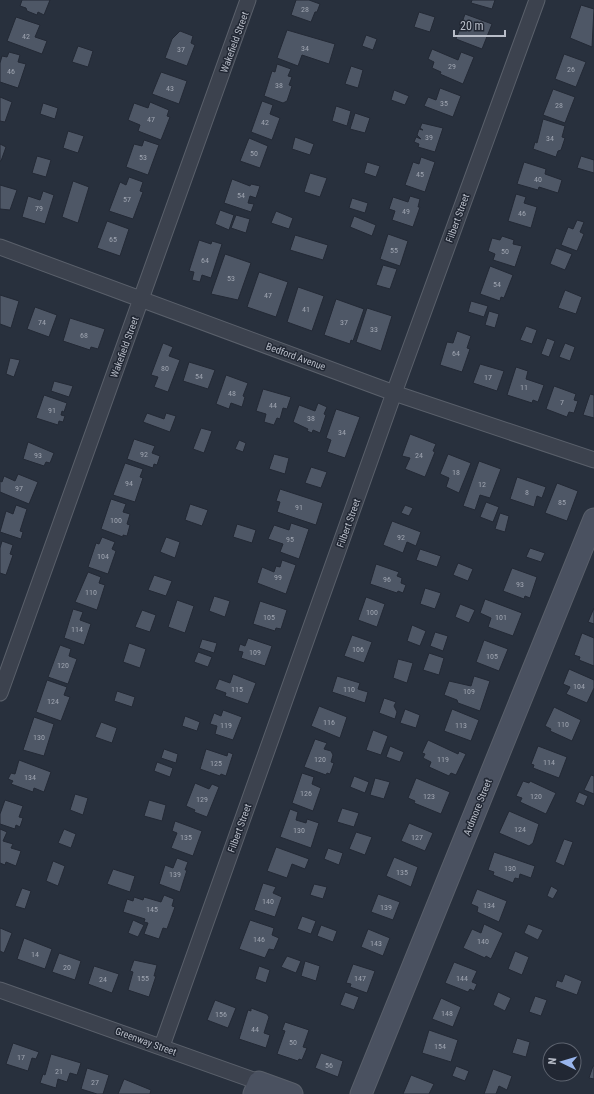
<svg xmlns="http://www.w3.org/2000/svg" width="594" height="1094" viewBox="0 0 594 1094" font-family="'Roboto Condensed',sans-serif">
	<rect width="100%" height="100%" fill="#28303d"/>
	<path fill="#4e5766" stroke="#232935" d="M22 0H50L44 15 38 12 37 15 27 11 26 8 20 6Z
		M296 0H309L320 4 317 12H315L311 22 291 15Z
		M472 0H495L492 9 471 3Z
		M581 5 594 9 592 47 570 38Z
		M419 12 435 17 430 32 414 27Z
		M465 14 492 24 482 49 456 39Z
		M16 17 40 25 35 37 47 41 42 54 7 41Z
		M287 30 335 44 329 64 302 55 298 66 277 58Z
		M180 31 193 36 191 43 195 45 187 66 165 58 172 39Z
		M366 35 377 39 373 50 362 46Z
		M78 46 93 51 88 67 72 62Z
		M432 49 458 60 461 52 474 57 463 84 440 74 441 72 432 68 434 62 428 59Z
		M9 52 20 55 18 62 26 64 18 88 0 82V63L2 56 7 57Z
		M564 54 586 62 576 87 555 79Z
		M277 64 291 69 288 76 292 77 289 85 292 86 287 101 283 103 264 96 272 71 275 72Z
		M351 66 363 70 358 88 345 84Z
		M161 72 187 81 179 104 152 94Z
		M440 88 461 96 453 117 424 106 428 97 436 100Z
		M553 89 575 97 565 123 543 115Z
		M394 90 409 96 405 105 391 100Z
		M0 97 12 102 5 122 0 121Z
		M262 101 273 105 270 114 280 118 272 140 251 132Z
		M150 102 169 110 167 116 170 117 161 140 138 131 140 125 128 120 134 103 148 108Z
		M43 103 58 108 55 119 40 114Z
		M336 106 351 111 347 126 332 121Z
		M355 113 370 118 365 133 350 129Z
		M543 119 565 126 562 137 565 138 561 150 558 151 556 157 533 149 535 142 537 143Z
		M422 123 443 128 435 152 418 147 419 144 414 142 416 137 421 139 417 135 419 129 423 130 420 128Z
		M68 131 84 136 78 153 63 148Z
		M295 137 314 144 310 155 292 149Z
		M249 138 268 146 260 168 240 161Z
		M144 140 159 145 148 175 126 167 134 144 142 146Z
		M0 144 6 147 1 161H0Z
		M37 156 51 160 46 177 32 173Z
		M581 156 594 160V173L577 168Z
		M421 157 435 162 425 192 405 185 413 162 419 164Z
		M367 162 380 166 376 177 364 173Z
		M524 162 546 169 545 174 562 180 558 193 539 187 538 190 517 184Z
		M310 173 327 178 320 197 304 192Z
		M129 177 143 182 140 191 143 192 133 219 109 211 120 182 126 185Z
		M232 179 250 186 251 184 260 186 256 198 250 196 248 203 254 204 251 212 224 203Z
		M73 181 89 187 78 223 62 217Z
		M0 185 17 190 10 210 0 209Z
		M43 191 54 195 45 224 22 217 28 196 40 200Z
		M516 194 526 197 524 203 537 207 531 228 508 221Z
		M410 196 420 199 418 207H420L413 227 392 220 395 211 389 209 393 197 408 202Z
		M352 198 368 203 365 213 349 208Z
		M220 210 234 215 229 230 215 224Z
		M276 211 293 218 289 229 271 223Z
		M236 215 250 219 246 233 231 228Z
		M354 216 376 225 372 236 350 227Z
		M577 220 584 222 580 232 584 234 577 251 561 245 568 227 573 229Z
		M107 221 129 229 120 256 97 248Z
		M388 234 408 241 400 266 380 259Z
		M295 235 328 245 323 260 290 250Z
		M502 236 514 240 513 244 522 246 515 267 493 260 495 254 488 251 492 238 500 240Z
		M199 240 211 244 212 241 222 244 211 278 202 275 200 282 192 280 194 272 189 271Z
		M556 248 572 254 565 270 550 264Z
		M225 254 251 263 238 300 211 294Z
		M383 265 397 269 390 289 376 285Z
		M490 266 513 275 504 298 501 297 500 301 480 294Z
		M259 272 288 282 276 317 247 307Z
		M298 287 324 296 312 331 287 322Z
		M565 290 582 297 576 314 558 308Z
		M0 295 19 301 11 328 0 324Z
		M336 299 364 309 353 341 351 340 350 344 324 335Z
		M471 301 488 306 484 317 468 312Z
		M35 307 57 315 49 337 27 329Z
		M367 308 392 316 381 351 356 342Z
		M489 311 499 314 495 328 485 325Z
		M70 318 105 329 98 349 91 347 90 350 63 341Z
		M526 326 537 330 532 344 520 340Z
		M457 331 471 336 467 348 470 349 462 372 440 365 447 342 453 343Z
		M547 338 555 341 549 357 541 354Z
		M163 343 173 347 169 356 180 360 168 392 154 387 158 377 151 375Z
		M565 343 575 347 570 361 559 357Z
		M10 358 20 360 14 377 6 374Z
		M189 362 215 370 208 389 183 381Z
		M480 364 504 371 497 391 473 383Z
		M516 367 528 371 526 379 544 385 538 402 533 400 532 403 507 395Z
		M226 375 248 383 243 396 245 397 242 407 231 403 229 409 216 404Z
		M54 381 73 386 69 397 51 391Z
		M554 386 576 394 574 400 578 401 574 413 569 412 567 417 546 409Z
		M263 389 291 397 287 409 283 408 280 419 277 418 274 425 264 422 266 414 256 411Z
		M590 394 594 395V418L583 415Z
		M44 395 67 403 64 412 62 411 61 415 65 416 63 422 59 421 58 425 36 418Z
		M318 403 327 407 324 414 326 415 320 433 313 430 312 433 307 431 308 429 293 422 299 405 315 411Z
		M336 409 360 417 345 458 327 452 331 440 326 438Z
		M147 413 164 419 166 413 176 416 170 432 143 422Z
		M201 428 212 431 204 453 193 449Z
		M410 434 436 444 433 451 435 452 425 477 405 469 410 458 402 456Z
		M134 439 155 446 152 453 160 456 157 465 154 464 153 468 127 459Z
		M239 440 246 443 243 452 235 449Z
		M28 442 54 453 50 463 46 462 44 466 23 459Z
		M274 454 289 458 285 474 269 469Z
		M448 454 471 463 459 493 446 487 449 478 440 474Z
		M479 461 501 469 490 498 480 495 475 510 463 506Z
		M125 463 143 469 140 477 143 478 135 502 113 495Z
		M311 467 327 472 321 488 305 483Z
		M18 474 38 482 29 504 0 492V481L2 482 4 476 15 481Z
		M517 477 546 487 542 498 537 496 534 507 510 499Z
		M557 483 578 491 567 521 545 513Z
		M280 489 323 503 316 525 277 512 280 502 276 501Z
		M111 499 126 504 123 512 130 514 127 524 130 525 127 536 123 535V537L101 529Z
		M486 502 499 507 493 522 480 517Z
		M190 504 208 510 202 526 185 520Z
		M16 505 27 509 20 531 23 532 21 539 0 532 6 511 13 514Z
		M405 505 413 508 409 516 401 513Z
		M500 513 509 516 505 532 495 529Z
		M392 521 421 532 416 546 407 542 403 553 383 545Z
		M291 523 309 529 299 559 280 552 283 544 268 539 274 525 289 530Z
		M237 524 256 530 252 543 233 537Z
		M102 537 115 542 112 549 116 551 108 574 88 567 96 543 99 544Z
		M166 537 180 542 175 558 160 552Z
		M2 541 13 545 10 554 13 555 6 575 0 573V548Z
		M530 548 545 553 541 562 526 557Z
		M420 549 441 556 437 567 416 560Z
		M282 560 296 565 286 594 257 583 262 567 274 572 276 566 280 567Z
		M458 563 473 569 468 581 453 575Z
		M376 564 399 572 397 576 402 578 401 583 406 585 403 593 398 591 397 593 370 584Z
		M512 568 537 577 530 598 525 596 524 599 503 591Z
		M88 572 101 577 99 583 105 585 97 610 75 602Z
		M154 575 172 581 166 596 148 590Z
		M425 588 441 593 435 609 420 604Z
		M214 596 230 601 225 617 209 611Z
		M366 597 385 604 377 627 358 620Z
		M485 599 522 613 513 636 488 627 491 618 480 613Z
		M177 600 194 606 185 633 168 627Z
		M260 601 287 610 281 629 276 628 275 631 253 624Z
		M460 604 475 610 469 623 455 617Z
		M594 608V624L588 622Z
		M73 609 83 612 80 620 91 624 84 645 64 638Z
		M142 610 156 615 150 632 135 627Z
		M412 625 426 631 420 646 407 641Z
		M435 632 448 636 443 651 430 646Z
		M582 633 594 638V666L579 660 580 657 574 655Z
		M352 635 372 642 364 663 344 656Z
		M248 638 272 646 265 666 241 658 243 652 238 651 240 644 245 646Z
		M202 639 217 643 214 653 199 648Z
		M484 640 508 649 499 671 476 662Z
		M129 643 146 649 140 668 123 662Z
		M60 645 71 649 69 656 77 659 68 684 48 677Z
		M198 652 212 657 208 667 194 662Z
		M429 653 444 658 439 675 423 670Z
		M398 659 413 663 407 683 393 678Z
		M569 669 594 680V688L587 703 566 694 570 687 563 684Z
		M233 674 256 683 248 704 225 696 226 693 215 689 219 679 230 683Z
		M337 676 360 683 358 689 368 692 365 703 332 692Z
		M474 676 490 681 480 711 458 703 457 700 444 695 449 681 471 686Z
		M47 680 67 687 64 695 70 697 61 721 36 712Z
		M117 691 135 697 132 707 114 701Z
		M384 698 396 702 394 706 397 712 395 719 379 713Z
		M319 706 347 717 340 738 311 726Z
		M554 707 581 720 572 741 550 731 551 729 545 726Z
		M405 709 420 715 416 728 400 723Z
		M452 709 479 720 471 741 444 731Z
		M223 710 242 717 233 740 215 734 217 726 210 724 214 713 221 716Z
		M185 716 200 722 197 731 182 726Z
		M34 717 54 724 44 756 23 750Z
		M101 722 117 728 112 743 95 737Z
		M373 730 388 736 381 755 366 750Z
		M315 739 327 743 324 749 331 751 333 755 331 762 334 763 330 774 327 773 326 775 304 767Z
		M428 740 458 754 459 751 466 754 456 775 451 773 449 776 429 767 431 762 423 758 425 754 422 753Z
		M390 746 404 752 400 762 386 757Z
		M538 746 567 757 559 778 533 768 534 765 531 764Z
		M164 749 178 754 176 763 161 758Z
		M206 749 227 756 228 752 233 754 226 776 221 774 220 776 200 769Z
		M19 760 51 772 44 792 34 788 33 792 11 784 13 781 8 779 11 773 15 774Z
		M157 762 173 768 170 777 154 771Z
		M302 773 314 777 312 784 321 788 313 811 292 803Z
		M591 775 594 776V794L584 790Z
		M354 776 369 782 365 793 350 787Z
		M375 778 390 782 384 799 370 795Z
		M416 778 450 792 441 814 414 803 415 801 408 798Z
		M523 781 529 783 530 781 556 793 546 814 520 802 522 798 516 796Z
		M195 783 209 789 212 784 219 787 207 817 194 812 195 810 186 806Z
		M579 792 588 796 584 806 575 802Z
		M75 794 88 798 83 815 70 810Z
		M5 800 23 806 19 817 23 818 20 827 16 825 15 829 0 824V814Z
		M149 800 166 805 162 821 144 816Z
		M342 808 359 813 354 827 337 822Z
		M290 809 298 812 296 820 306 823 307 819 319 823 311 848 280 837Z
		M509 811 539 824 533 843 529 846 499 833Z
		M175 821 202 831 193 856 171 848 177 833 172 831Z
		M409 823 433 833 425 851 401 841Z
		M0 829 7 832 3 841 13 844 11 848 21 851 16 866 6 862 5 865 0 863Z
		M64 829 76 834 71 848 58 843Z
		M356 832 372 837 365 855 349 849Z
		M564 839 573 842 564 866 555 862Z
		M276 847 309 859 305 869 292 864 287 878 267 871Z
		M328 848 343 853 339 865 324 859Z
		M494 852 535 866 531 878 520 874 519 879 515 878 513 883 493 875 494 872 488 870Z
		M394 857 418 867 411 887 386 876Z
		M177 858 188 862 185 870H187L180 892 159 884 165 865 173 868Z
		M53 861 65 866 58 886 46 881Z
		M113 869 135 876 130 892 107 884Z
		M263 883 276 887 273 893 282 897 275 917 254 910Z
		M314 884 327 887 323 899 310 895Z
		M551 886 558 890 553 899 547 896Z
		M22 888 31 891 25 909 15 906Z
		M477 889 507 901 499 922 477 912 478 907 471 904Z
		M378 894 400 902 393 920 371 912Z
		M164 895 174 899 172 906 175 907 167 929 163 928 159 939 144 934 148 923 144 922 145 919 123 912 127 899 133 901 134 897 143 900 144 897 161 902Z
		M302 916 316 921 311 934 297 929Z
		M133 920 144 925 138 937 128 933Z
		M250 920 274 928 272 935 279 938 274 950 269 949 265 958 239 949Z
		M484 924 503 933 491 959 486 956 485 958 463 948 472 929 481 933Z
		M528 924 543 930 538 940 524 933Z
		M321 925 337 931 333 942 317 936Z
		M0 928 12 933 4 953 0 951Z
		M368 929 390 938 383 956 361 947Z
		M24 938 52 949 45 969 17 959Z
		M515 951 529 957 522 975 508 969Z
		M59 953 81 961 75 980 52 972Z
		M287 956 301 961 296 973 281 967Z
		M134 960 157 965 154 976H156L149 997 128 990 133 972 130 971Z
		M305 961 320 966 316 981 301 976Z
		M454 962 477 971 472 982 477 984 474 991 470 989 468 992 445 983Z
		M353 964 375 971 367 993 350 987 351 984 346 983Z
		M94 966 119 974 112 993 88 984Z
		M259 966 270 970 266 983 255 979Z
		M565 974 582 981 577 995 555 987 557 980 562 982Z
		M345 992 359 997 354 1010 340 1005Z
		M498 992 511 998 505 1011 493 1005Z
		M535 996 547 1000 541 1016 529 1012Z
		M441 998 461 1007 453 1027 432 1019Z
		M215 1000 236 1008 228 1028 207 1020Z
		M251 1008 267 1014 269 1017 264 1033 270 1035 266 1048 239 1039 248 1010 251 1011Z
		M285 1022 309 1030 303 1047 307 1048 302 1060 299 1059 298 1061 277 1054 285 1031 282 1030Z
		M429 1030 458 1040 451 1062 422 1053Z
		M517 1038 530 1042 526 1057 512 1053Z
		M13 1043 39 1052 36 1059 32 1058 28 1071 6 1064Z
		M321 1053 343 1061 338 1077 315 1068Z
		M51 1054 81 1063 77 1075 70 1073 67 1082 58 1079 56 1088 40 1083 43 1074 45 1075Z
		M456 1066 469 1071 465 1081 452 1076Z
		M593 1066H594V1079L589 1078Z
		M87 1068 109 1075 103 1094H97L81 1089Z
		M493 1069 512 1076 507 1090 499 1086 496 1094H484Z
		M411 1075 434 1084 429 1094H403Z
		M124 1079 151 1090 150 1094H118Z"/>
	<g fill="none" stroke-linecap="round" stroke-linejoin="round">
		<defs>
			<path id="street" d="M0 247 394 393 594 460
				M0 693 248 0
				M0 990 259 1082
				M162 1046 394 393 537 0"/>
			<path id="secondary" d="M254 1094 259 1082 292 1094
				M361 1094 594 519"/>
		</defs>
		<use href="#street" stroke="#5a606b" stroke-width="17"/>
		<use href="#secondary" stroke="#5a606b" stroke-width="23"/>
		<use href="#street" stroke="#3c424e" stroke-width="15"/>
		<use href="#secondary" stroke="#4a5160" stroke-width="21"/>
	</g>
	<g text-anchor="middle" stroke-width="3" stroke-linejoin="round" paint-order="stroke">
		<g font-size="8" fill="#9ea4b0">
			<text x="305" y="12">28</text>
			<text x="26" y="39">42</text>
			<text x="305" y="51">34</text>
			<text x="181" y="52">37</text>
			<text x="452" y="69">29</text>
			<text x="571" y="72">26</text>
			<text x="11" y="74">46</text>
			<text x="279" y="88">38</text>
			<text x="170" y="91">43</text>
			<text x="444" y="106">35</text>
			<text x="559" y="108">28</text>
			<text x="151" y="122">47</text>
			<text x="265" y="125">42</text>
			<text x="429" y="140">39</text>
			<text x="550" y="141">34</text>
			<text x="254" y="156">50</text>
			<text x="143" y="160">53</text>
			<text x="420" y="177">45</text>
			<text x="538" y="182">40</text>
			<text x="241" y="198">54</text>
			<text x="127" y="202">57</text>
			<text x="39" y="211">79</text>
			<text x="406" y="214">49</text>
			<text x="522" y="216">46</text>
			<text x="113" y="242">65</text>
			<text x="394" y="253">55</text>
			<text x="505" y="254">50</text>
			<text x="205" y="263">64</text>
			<text x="231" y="281">53</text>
			<text x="497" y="287">54</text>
			<text x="268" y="298">47</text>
			<text x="306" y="312">41</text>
			<text x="42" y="325">74</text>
			<text x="344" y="325">37</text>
			<text x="374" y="332">33</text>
			<text x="84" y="338">68</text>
			<text x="456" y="356">64</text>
			<text x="165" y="371">80</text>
			<text x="199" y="379">54</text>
			<text x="488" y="380">17</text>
			<text x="524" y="390">11</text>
			<text x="232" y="396">48</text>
			<text x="562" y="405">7</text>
			<text x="273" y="408">44</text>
			<text x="52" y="413">91</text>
			<text x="311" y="421">38</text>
			<text x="342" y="435">34</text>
			<text x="144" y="457">92</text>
			<text x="38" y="458">93</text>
			<text x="419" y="458">24</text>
			<text x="456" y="475">18</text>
			<text x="129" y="486">94</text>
			<text x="482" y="487">12</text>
			<text x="19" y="491">97</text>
			<text x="527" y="495">8</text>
			<text x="562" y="505">85</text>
			<text x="299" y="510">91</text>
			<text x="116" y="523">100</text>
			<text x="401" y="540">92</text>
			<text x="290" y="542">95</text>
			<text x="103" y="559">104</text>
			<text x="278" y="580">99</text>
			<text x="387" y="582">96</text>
			<text x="520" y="587">93</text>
			<text x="91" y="595">110</text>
			<text x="372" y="615">100</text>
			<text x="269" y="620">105</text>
			<text x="501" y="620">101</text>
			<text x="77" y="632">114</text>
			<text x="358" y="652">106</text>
			<text x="255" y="655">109</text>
			<text x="492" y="659">105</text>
			<text x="63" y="668">120</text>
			<text x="579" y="689">104</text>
			<text x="237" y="692">115</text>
			<text x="349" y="692">110</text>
			<text x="469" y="694">109</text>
			<text x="53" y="704">124</text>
			<text x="329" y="725">116</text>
			<text x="563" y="727">110</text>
			<text x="226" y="728">119</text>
			<text x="461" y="728">113</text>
			<text x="39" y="740">130</text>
			<text x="320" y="762">120</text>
			<text x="443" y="762">119</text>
			<text x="549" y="765">114</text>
			<text x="216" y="766">125</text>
			<text x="30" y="780">134</text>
			<text x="306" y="796">126</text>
			<text x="429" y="799">123</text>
			<text x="536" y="799">120</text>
			<text x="202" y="802">129</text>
			<text x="520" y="832">124</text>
			<text x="299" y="833">130</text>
			<text x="186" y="840">135</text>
			<text x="417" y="840">127</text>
			<text x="510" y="871">130</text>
			<text x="402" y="875">135</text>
			<text x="175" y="877">139</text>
			<text x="268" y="904">140</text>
			<text x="489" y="908">134</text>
			<text x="386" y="910">139</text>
			<text x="152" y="912">145</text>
			<text x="259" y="942">146</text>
			<text x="483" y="944">140</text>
			<text x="376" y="946">143</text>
			<text x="35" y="957">14</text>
			<text x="67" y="970">20</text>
			<text x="143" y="981">155</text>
			<text x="360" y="981">147</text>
			<text x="462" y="981">144</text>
			<text x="103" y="982">24</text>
			<text x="447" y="1016">148</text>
			<text x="221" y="1017">156</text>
			<text x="255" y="1032">44</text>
			<text x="293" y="1045">50</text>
			<text x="440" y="1049">154</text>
			<text x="21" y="1060">17</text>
			<text x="329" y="1068">56</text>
			<text x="59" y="1074">21</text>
			<text x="95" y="1085">27</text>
		</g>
		<g font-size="10" fill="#b8bdc8" stroke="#212733">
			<text transform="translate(234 42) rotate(-70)" y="4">Wakefield Street</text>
			<text transform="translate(457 218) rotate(-70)" y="4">Filbert Street</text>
			<text transform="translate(124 347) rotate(-70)" y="4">Wakefield Street</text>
			<text transform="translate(296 356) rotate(20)" y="4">Bedford Avenue</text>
			<text transform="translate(348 523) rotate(-70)" y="4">Filbert Street</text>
			<text transform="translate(477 807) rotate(-68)" y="4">Ardmore Street</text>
			<text transform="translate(239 828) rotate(-70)" y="4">Filbert Street</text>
			<text transform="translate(146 1041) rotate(20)" y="4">Greenway Street</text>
		</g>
	</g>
	<g transform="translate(562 1062) rotate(275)"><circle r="19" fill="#212733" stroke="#5d636f"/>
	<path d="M0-3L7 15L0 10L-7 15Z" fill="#98b5ed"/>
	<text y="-6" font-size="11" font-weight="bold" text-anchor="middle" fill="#b8bdc8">N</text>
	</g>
	<path d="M454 30v6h51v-6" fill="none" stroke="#b8bdc8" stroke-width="2"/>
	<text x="460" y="30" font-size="12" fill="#b8bdc8" stroke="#212733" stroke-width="3" paint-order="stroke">20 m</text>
</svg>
